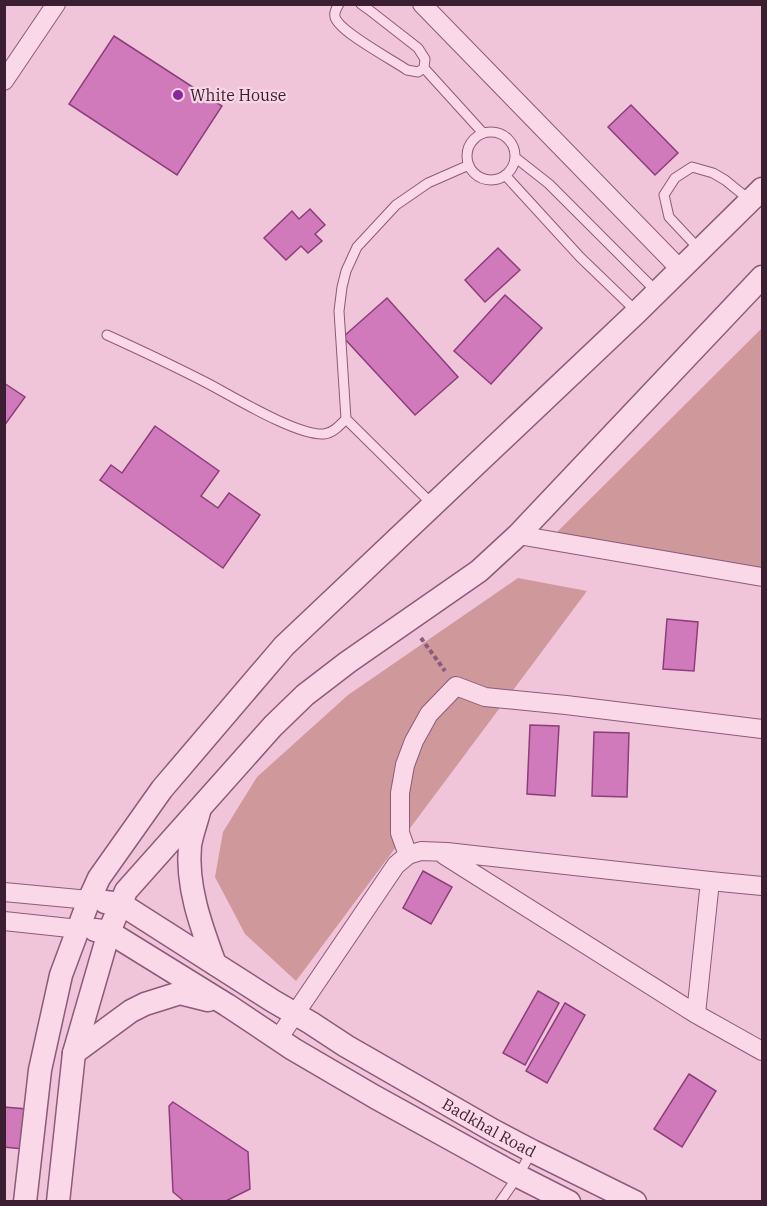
<svg xmlns="http://www.w3.org/2000/svg" width="767" height="1206" viewBox="0 0 767 1206" font-family="'IBM Plex Serif',serif">
	<rect width="100%" height="100%" fill="#f0c5d9"/>
	<path fill="#cf989b" d="M762 328V568L543 546Z
		M518 578 587 591 296 981 245 934 215 877 223 832 257 777 348 695Z"/>
	<path fill="#d079bb" stroke="#8c3e7b" stroke-width="1.5" d="M114 36 222 106 177 175 69 104Z
		M631 105 678 153 655 175 608 127Z
		M310 209 325 225 315 234 322 241 308 253 301 246 286 260 264 238 292 211 299 219Z
		M498 248 520 270 485 302 465 280Z
		M505 295 542 328 491 384 454 351Z
		M387 298 458 377 415 415 343 337Z
		M4 383 25 397 4 426Z
		M155 426 219 471 201 496 218 508 229 493 260 515 223 568 100 480 111 465 122 473Z
		M667 619 698 622 694 671 663 669Z
		M530 725 559 726 555 796 527 794Z
		M594 732 629 733 627 797 592 796Z
		M423 871 452 887 431 924 403 908Z
		M538 991 559 1003 525 1065 503 1053Z
		M565 1003 585 1015 547 1083 526 1071Z
		M689 1074 716 1091 682 1147 654 1129Z
		M173 1102 248 1152 250 1189 224 1202H185L173 1192 169 1106Z
		M4 1107 27 1109 23 1149 4 1147Z"/>
	<g fill="none" stroke-linecap="round" stroke-linejoin="round">
		<defs>
			<path id="service" d="M339 4C336 9 334 12 335 17 339 32 393 60 407 70L418 72 424 68
				M361 4 368 9 418 48 425 59 424 68 483 133
				M467 156a24 24 0 1 1 48 0a24 24 0 1 1-48 0Z
				M516 158 549 184 657 292
				M505 175 580 257 637 312
				M699 249 669 217 664 195 675 178 692 167 713 173 725 180 751 201
				M107 335C140 350 174 366 207 383 232 396 297 436 324 434 333 433 339 426 346 419
				M432 504 346 419 339 311 342 287 346 271 357 247 396 205 428 183 469 165
				M500 1202 518 1176 532 1151"/>
			<path id="minor" d="M422 4 681 270
				M4 81 56 4
				M518 535 762 577
				M408 855 400 833V793L405 765 414 741 429 714 456 686 485 697 566 705 762 729
				M444 855 696 1014 762 1051
				M4 892 89 900
				M4 921 79 929
				M696 1014 710 881
				M278 1039 396 865 408 855 421 851 447 852 710 881 762 886"/>
			<g id="tertiary">
				<path d="M199 812C196 823 192 834 190 845 186 886 201 926 215 964"/>
				<path id="s1" d="M105 902 121 904 273 1001 311 1023 346 1046 494 1131 532 1151 635 1202"/>
				<path d="M95 930 109 932 227 1005 293 1049 375 1097 518 1176 569 1202"/>
				<path d="M74 1053 131 1011 145 1004 180 993 208 1000"/>
				<path d="M25 1202 40 1070 61 975 89 900 99 878 162 789 284 646 637 312 762 189"/>
				<path d="M58 1202 74 1053 109 932 126 891 273 726 305 695 348 662 479 571 518 535 762 277"/>
			</g>
		</defs>
		<use href="#service" stroke="#8c5a7a" stroke-width="11"/>
		<use href="#minor" stroke="#8c5a7a" stroke-width="20"/>
		<use href="#tertiary" stroke="#8c5a7a" stroke-width="25"/>
		<path stroke="#8c5a7a" stroke-width="4" stroke-dasharray="4.5 3" stroke-linecap="butt" d="M421 638 445 671"/>
		<use href="#service" stroke="#fad8e8" stroke-width="9"/>
		<use href="#minor" stroke="#fad8e8" stroke-width="18"/>
		<use href="#tertiary" stroke="#fad8e8" stroke-width="22"/>
	</g>
	<circle fill="#88279e" stroke="#f7d5e5" stroke-width="2" cx="178" cy="95" r="6"/>
	<g text-anchor="middle" stroke-width="4.5" stroke-linejoin="round" paint-order="stroke">
		<g font-size="16" fill="#3b1e32" stroke="#f7d5e5" text-anchor="start">
			<text x="190" y="101">White House</text>
		</g>
		<g font-size="16" fill="#3b1e32" stroke="#f7d5e5">
			<text dy="6" stroke="none"><textPath href="#s1" startOffset="447">Badkhal Road</textPath></text>
		</g>
	</g>
	<rect width="767" height="1206" fill="none" stroke="#3b1e32" stroke-width="12"/>
</svg>
